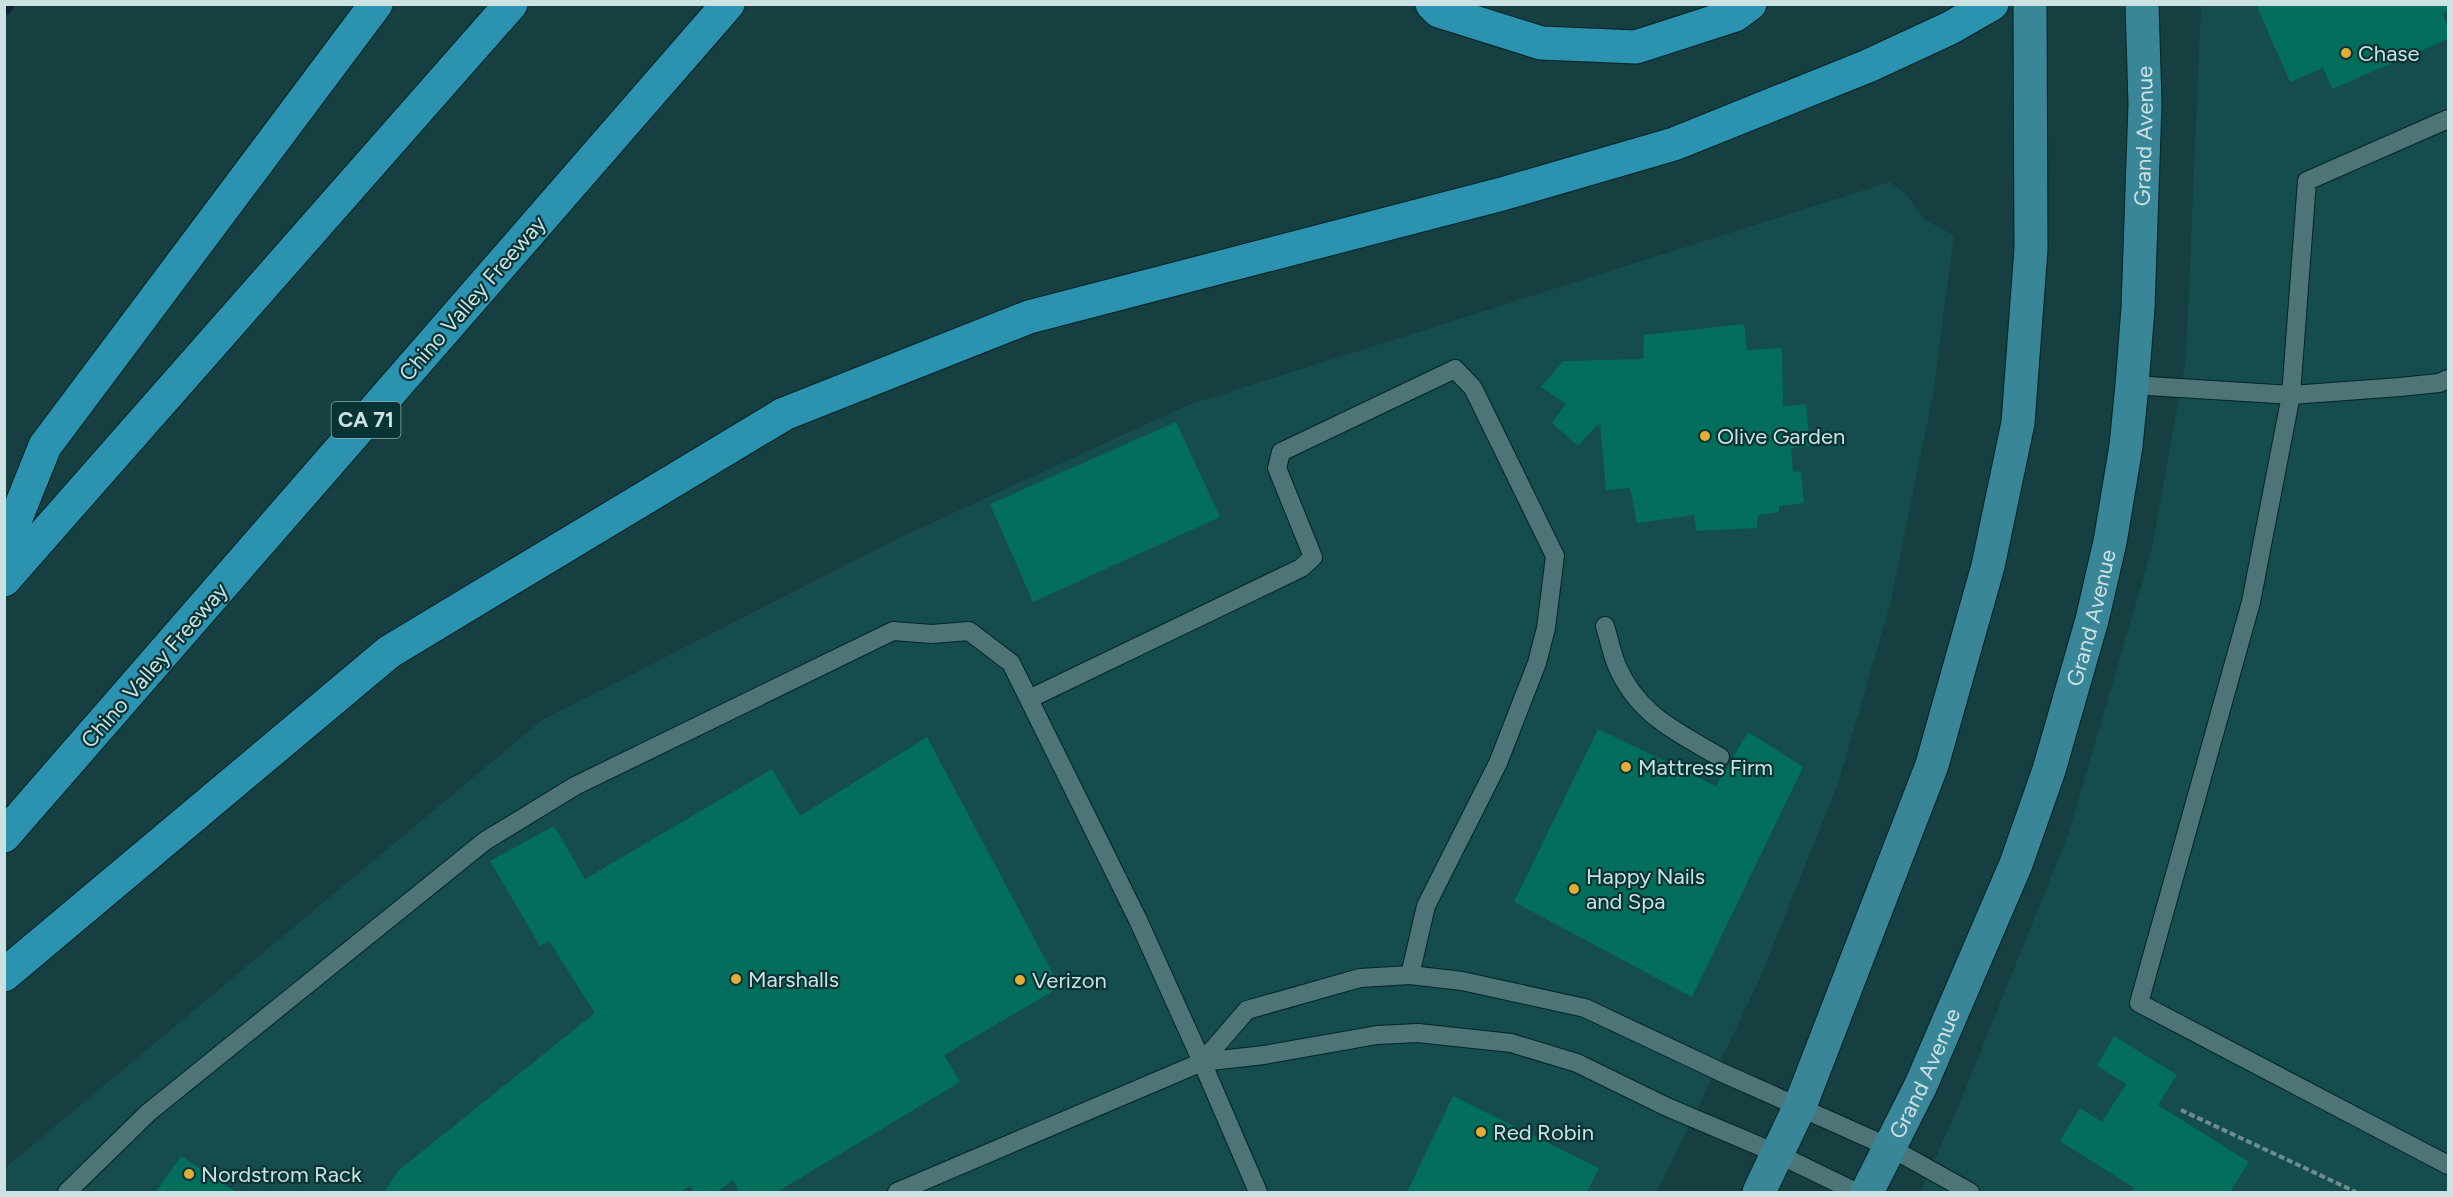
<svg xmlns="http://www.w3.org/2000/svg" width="2453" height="1197" viewBox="0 0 2453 1197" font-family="Figtree,sans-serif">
	<rect width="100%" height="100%" fill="#153f40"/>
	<path fill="#154c4d" d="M2201 5H2448V1192H1920L1957 1110 2069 832 2152 548 2186 358Z
		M1890 182 1905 193 1925 220 1954 235 1933 395 1890 605 1838 784 1758 983 1657 1192H5V1168L542 720 901 537 1188 405Z"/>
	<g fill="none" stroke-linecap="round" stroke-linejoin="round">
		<path stroke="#0c2335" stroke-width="14" d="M4 9 8 4"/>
	</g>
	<path fill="#036e5b" d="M2256 4H2448V11L2443 14 2448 27V39L2332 89 2323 68 2290 82Z
		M1744 324 1747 350 1782 348 1783 406 1806 404 1810 446 1791 448 1793 472 1801 471 1804 503 1779 506V512L1758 515 1757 528 1696 531 1694 515 1637 523 1630 488 1606 490 1600 424 1596 426 1578 446 1552 423 1566 404 1541 387 1563 361 1643 359 1644 335Z
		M1176 422 1220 517 1033 602 990 504Z
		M1598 729 1716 786 1748 732 1803 767 1692 997 1514 902Z
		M927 737 1060 987 944 1055 960 1082 777 1192H739L733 1180 717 1192H694L690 1186 681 1192H384L399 1170 595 1013 549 941 540 946 490 861 554 826 585 879 772 769 800 816Z
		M2114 1036 2177 1075 2158 1105 2249 1162 2230 1192H2131L2134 1188 2060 1141 2080 1108 2102 1122 2126 1084 2097 1066Z
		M1453 1096 1599 1168 1587 1192H1407Z
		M181 1156 236 1192H156Z"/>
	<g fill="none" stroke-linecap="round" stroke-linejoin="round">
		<defs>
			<path id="lane" d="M2448 379 2439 383 2400 387 2291 395 2251 602 2139 1003 2448 1165
				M2132 385 2291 395 2307 181 2448 119
				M1605 626C1609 639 1612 654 1617 666 1638 715 1677 732 1720 757
				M1029 699 1301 568 1313 557 1277 468 1281 452 1455 369 1473 388 1555 556 1546 628 1537 663 1498 763 1426 906 1410 975
				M1202 1062 1247 1010 1360 978 1410 975 1462 981 1585 1008 1723 1073 1891 1148 1970 1192
				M1202 1062 1264 1055 1377 1035 1418 1033 1511 1043 1577 1063 1667 1107 1778 1154 1856 1192
				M67 1192 149 1112 485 841 575 786 893 631 932 634 969 631 1011 663 1138 920 1202 1062
				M897 1192 1202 1062 1258 1192"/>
			<g id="primary">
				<path d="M1759 1192 1800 1106 1932 765 1988 566 2018 423 2031 249 2030 4"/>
				<path id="s1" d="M1867 1192 1921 1085 2016 864 2049 770 2092 620 2110 542 2126 446 2132 385 2138 308 2145 104 2142 4"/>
			</g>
			<path id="highway" d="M1432 4 1439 11 1541 43 1636 47 1735 15 1750 4
				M4 548 45 446 376 4
				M4 580 511 4
				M4 836 728 4
				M4 975 389 652 784 414 1029 317 1502 194 1674 144 1868 66 1950 28 1992 4"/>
		</defs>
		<use href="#lane" stroke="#042425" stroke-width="20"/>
		<use href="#primary" stroke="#042425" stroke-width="35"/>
		<use href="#highway" stroke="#042425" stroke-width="35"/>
		<path stroke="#6e8e8e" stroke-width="4" stroke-dasharray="6 3" stroke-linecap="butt" d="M2181 1110 2356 1192"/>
		<use href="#lane" stroke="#4d7577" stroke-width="18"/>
		<use href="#primary" stroke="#398699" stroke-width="33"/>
		<use href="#highway" stroke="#2b92af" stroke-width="33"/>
	</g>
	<g fill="#e3ae35" stroke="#083436" stroke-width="2">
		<circle cx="2346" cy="53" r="6"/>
		<circle cx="1705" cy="436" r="6"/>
		<circle cx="1626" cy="767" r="6"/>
		<circle cx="1574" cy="889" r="6"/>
		<circle cx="736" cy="979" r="6"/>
		<circle cx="1020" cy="980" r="6"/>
		<circle cx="1481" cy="1132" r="6"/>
		<circle cx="189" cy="1174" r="6"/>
	</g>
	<g text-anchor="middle" stroke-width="4.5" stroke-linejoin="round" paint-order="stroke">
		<rect fill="#083436" stroke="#91adae" stroke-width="1.5" x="331.5" y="402" width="69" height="36" rx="4.5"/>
		<g font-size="21" font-weight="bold" fill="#cce1e1">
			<text x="366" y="427">CA 71</text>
		</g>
		<g font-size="22" fill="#cce1e1" stroke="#083436" text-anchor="start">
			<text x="2358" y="61">Chase</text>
			<text x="1717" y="444">Olive Garden</text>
			<text x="1638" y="775">Mattress Firm</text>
			<text x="1586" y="884">Happy Nails<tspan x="1586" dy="25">and Spa</tspan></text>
			<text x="748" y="987">Marshalls</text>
			<text x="1032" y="988">Verizon</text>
			<text x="1493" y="1140">Red Robin</text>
			<text x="201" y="1182">Nordstrom Rack</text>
		</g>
		<g font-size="22" fill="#cce1e1" stroke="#083436">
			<text dy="8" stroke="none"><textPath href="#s1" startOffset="1104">Grand Avenue</textPath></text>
			<text transform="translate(472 298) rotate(-49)" y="8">Chino Valley Freeway</text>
			<text dy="8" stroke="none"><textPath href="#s1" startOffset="618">Grand Avenue</textPath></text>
			<text transform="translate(154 665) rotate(-49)" y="8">Chino Valley Freeway</text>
			<text dy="8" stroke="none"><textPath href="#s1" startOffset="132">Grand Avenue</textPath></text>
		</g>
	</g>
	<rect width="2453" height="1197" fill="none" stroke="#cce1e1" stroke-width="12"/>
</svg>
